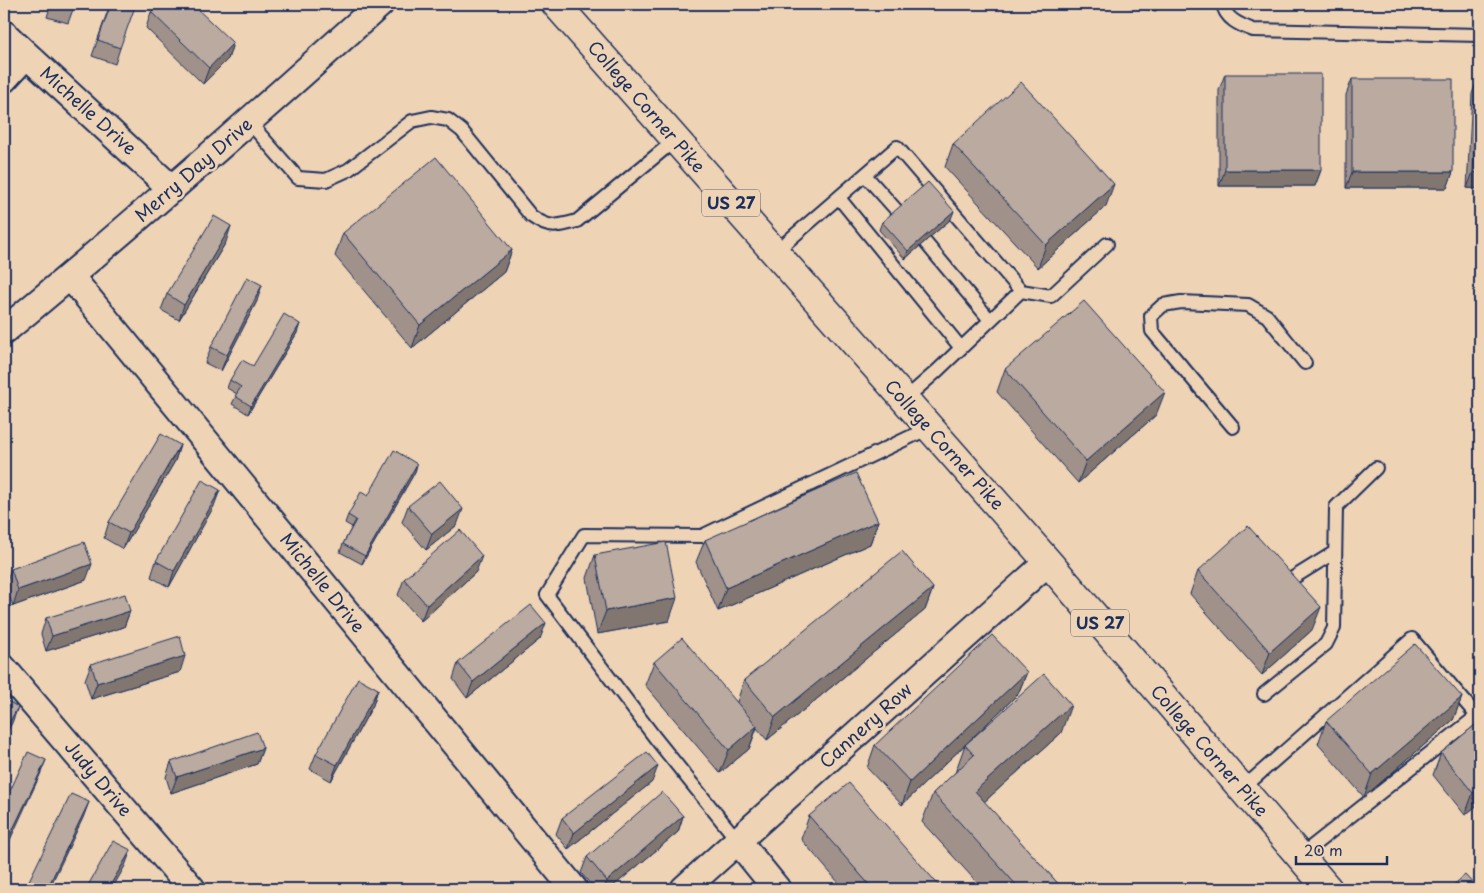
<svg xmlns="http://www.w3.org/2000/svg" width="1484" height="893" viewBox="0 0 1484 893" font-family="'Playpen Sans',sans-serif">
	<rect width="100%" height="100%" fill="#eed3b5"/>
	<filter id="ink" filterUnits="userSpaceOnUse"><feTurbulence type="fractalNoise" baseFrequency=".02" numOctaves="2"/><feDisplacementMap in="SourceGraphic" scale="10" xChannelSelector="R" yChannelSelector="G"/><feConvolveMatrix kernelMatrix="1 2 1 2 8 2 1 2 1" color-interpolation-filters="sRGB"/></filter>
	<g filter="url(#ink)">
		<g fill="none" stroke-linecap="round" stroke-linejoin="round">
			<defs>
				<path id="lane" d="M1223 4C1225 19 1240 25 1253 30L1480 35
					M249 122 298 178 326 180 348 170 412 121 431 117 448 120 462 131 531 216C549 229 556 227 577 221L675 140
					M865 175 899 213
					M839 198 961 348
					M925 242 990 320
					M774 253 897 147 1021 291 937 371 904 400
					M1021 291 1051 296 1107 244
					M1233 427 1152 331 1151 316 1163 305 1181 302 1248 305 1267 316 1305 363
					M1293 578 1335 552
					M1264 694 1326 644 1334 628 1336 507 1376 468
					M1242 789 1412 639 1477 716 1300 856
					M738 841 656 739 547 595 584 535 702 536 929 428"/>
				<path id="street" d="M4 34 172 189
					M4 79 26 55
					M70 276 574 889
					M4 331C132 225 257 115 380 4
					M4 669 192 889
					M738 841 777 889
					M684 889 1048 562"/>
				<path id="highway" d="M556 4 1048 562 1328 889"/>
			</defs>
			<use href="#lane" stroke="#1b2f5e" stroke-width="16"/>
			<use href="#street" stroke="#1b2f5e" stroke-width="30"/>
			<use href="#highway" stroke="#1b2f5e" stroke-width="31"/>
			<use href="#lane" stroke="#eed3b5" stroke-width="12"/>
			<use href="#street" stroke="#eed3b5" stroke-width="26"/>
			<use href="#highway" stroke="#eed3b5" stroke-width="28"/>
		</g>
		<path fill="#a0928a" stroke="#1b2f5e" d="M51 4H75L68 23 47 17Z
			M110 4 120 48 115 64 92 56Z
			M1112 4H1158L1156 11Z
			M151 12 233 43 228 59 203 84 146 28Z
			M1225 74 1321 170 1315 186H1219V90Z
			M1478 78 1480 189 1467 188 1472 94Z
			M1352 79 1453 172 1447 188H1346V95Z
			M953 144 1106 206 1038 268 945 167Z
			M951 219 905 259 879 230 882 222Z
			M343 233 512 250 504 272 412 348 335 256Z
			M226 242 179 320 161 310 167 294Z
			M257 301 221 371 205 363 211 347Z
			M297 333 248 414 232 404 237 394 227 388 230 380 253 366Z
			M1005 369 1156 415 1078 483 997 392Z
			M180 445 175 461 123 549 104 538 109 522Z
			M417 464 415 472 362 564 340 552 343 544 352 527 345 523 348 515 368 496Z
			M214 506 169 587 151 577 156 561Z
			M408 506 457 525 426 550 402 522Z
			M878 521 870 544 718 611 696 562 705 540Z
			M595 555 669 621 597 634 587 578Z
			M11 569 86 580 13 606 5 585Z
			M1198 571 1312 630 1262 675 1190 594Z
			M476 572 421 621 398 595 404 579Z
			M933 588 925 610 767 740 757 728 749 749 720 773 645 685 654 662 737 702 744 680Z
			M130 611 124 627 46 651 41 634 46 618Z
			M540 639 467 698 453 679 458 663Z
			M91 664 180 672 91 699 85 680Z
			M1027 672 1018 694 902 805 867 768 875 745Z
			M378 689 373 705 331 781 310 769 316 754Z
			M1462 697 1453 720 1364 797 1318 744 1326 721Z
			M1480 721V803L1465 815 1433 775 1441 753Z
			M1061 733 984 802 1063 889H983L922 822 933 793 955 773 965 745Z
			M263 748 257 764 171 793 166 777 171 762Z
			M652 782 568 849 556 834 562 818Z
			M683 816 678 832 610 889H595L581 873 587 857Z
			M809 816 942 889H844L801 839Z"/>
		<path fill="#827770" stroke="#1b2f5e" d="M233 43 228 59 203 84 209 68Z
			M1225 170H1321L1315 186H1219Z
			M1352 172H1453L1447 188H1346Z
			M1473 172 1480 173V189L1467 188Z
			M1114 184 1106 206 1038 268 1046 245Z
			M954 211 951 219 905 259 908 251Z
			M231 226 226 242 179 320 184 305Z
			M512 250 504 272 412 348 420 325Z
			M262 285 257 301 221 371 227 355Z
			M300 324 297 333 248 414 251 406Z
			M1165 392 1156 415 1078 483 1086 461Z
			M180 445 175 461 123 549 129 533Z
			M417 464 415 472 362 564 365 556Z
			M220 490 214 506 169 587 174 571Z
			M463 509 457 525 426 550 432 534Z
			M878 521 870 544 718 611 726 588Z
			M482 556 476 572 421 621 427 605Z
			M92 564 86 580 13 606 18 590Z
			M933 588 925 610 767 740 775 717Z
			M677 598 669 621 597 634 606 611Z
			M1321 607 1312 630 1262 675 1270 652Z
			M130 611 124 627 46 651 52 636Z
			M546 623 540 639 467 698 473 682Z
			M185 656 180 672 91 699 97 683Z
			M1027 672 1018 694 902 805 910 782Z
			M378 689 373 705 331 781 337 765Z
			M1462 697 1453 720 1364 797 1372 774Z
			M1071 705 1061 733 964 820 975 791Z
			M18 707 12 723 4 738V732Z
			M757 726 749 749 720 773 729 750Z
			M263 748 257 764 171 793 177 777Z
			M46 760 40 775 4 853 5 846Z
			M658 766 652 782 568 849 574 833Z
			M1480 787V803L1465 815 1473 793Z
			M89 802 83 818 49 889H47Z
			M683 816 678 832 610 889H604L607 881Z
			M131 850 125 866 112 889H108Z"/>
		<path fill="#baaaa0" stroke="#1b2f5e" d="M62 4H75L74 7Z
			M111 4H136L120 48 98 40Z
			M159 4H192L233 43 209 68 151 12Z
			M1225 74H1321V170H1225Z
			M1478 78H1480V173L1473 172Z
			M1352 79H1453V172H1352Z
			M1021 82 1114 184 1046 245 953 144Z
			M436 157 512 250 420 325 343 233Z
			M928 182 954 211 908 251 882 222Z
			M214 216 231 226 184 305 167 294Z
			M4 260 7 264 4 266Z
			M247 277 262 285 227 355 211 347Z
			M1084 301 1165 392 1086 461 1005 369Z
			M284 314 300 324 251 406 235 396 241 387 230 380 242 360 253 366Z
			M161 434 180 445 129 533 109 522Z
			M394 450 417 464 365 556 343 544 356 520 348 515 361 492 368 496Z
			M856 473 878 521 726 588 705 540Z
			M202 480 220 490 174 571 156 561Z
			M440 481 463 509 432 534 408 506Z
			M1248 526 1321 607 1270 652 1198 571Z
			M460 530 482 556 427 605 404 579Z
			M84 542 92 564 18 590 11 569Z
			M666 542 677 598 606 611 595 555Z
			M902 551 933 588 775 717 744 680Z
			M125 594 130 611 52 636 46 618Z
			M531 605 546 623 473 682 458 663Z
			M992 635 1027 672 910 782 875 745Z
			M180 636 185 656 97 683 91 664Z
			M682 638 757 726 729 750 654 662Z
			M1415 644 1462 697 1372 774 1326 721Z
			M1044 674 1071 705 975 791 1063 889H1020L933 793 974 755 965 745Z
			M358 678 378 689 337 765 316 754Z
			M4 699 18 707 4 732Z
			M1480 721V787L1473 793 1441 753Z
			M257 732 263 748 177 777 171 762Z
			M28 752 46 760 5 846H4V804Z
			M647 752 658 766 574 833 562 818Z
			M849 783 942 889H873L809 816Z
			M662 792 683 816 607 881 587 857Z
			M71 794 89 802 47 889H25Z
			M113 841 131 850 108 889H86Z
			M1465 875 1478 889H1449Z"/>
	</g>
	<g text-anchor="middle" stroke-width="5" stroke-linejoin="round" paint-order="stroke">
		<g fill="#eed3b5" stroke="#5a6078" stroke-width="1">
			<rect x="702" y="189.5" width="58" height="27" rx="4"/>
			<rect x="1071" y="609.5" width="58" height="27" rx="4"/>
		</g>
		<g font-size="16" font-weight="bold" fill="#1b2f5e">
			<text x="731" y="209">US 27</text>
			<text x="1100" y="629">US 27</text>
		</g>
		<g font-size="18" fill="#1b2f5e" stroke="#eed3b5">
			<text transform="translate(646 107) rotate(49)" y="6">College Corner Pike</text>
			<text transform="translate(88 111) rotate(42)" y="6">Michelle Drive</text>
			<text transform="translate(194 170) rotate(-41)" y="6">Merry Day Drive</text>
			<text transform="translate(944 445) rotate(48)" y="6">College Corner Pike</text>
			<text transform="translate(322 583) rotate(51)" y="6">Michelle Drive</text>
			<text transform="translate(866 726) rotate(-42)" y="6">Cannery Row</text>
			<text transform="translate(1209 751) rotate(49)" y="6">College Corner Pike</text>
			<text transform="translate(98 779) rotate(50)" y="6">Judy Drive</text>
		</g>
	</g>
	<rect width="1484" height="893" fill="none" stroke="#eed3b5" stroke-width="20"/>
	<rect x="10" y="10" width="1464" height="873" fill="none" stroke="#1b2f5e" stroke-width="2" filter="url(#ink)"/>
	<path d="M1296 856v8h91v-8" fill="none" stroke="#1b2f5e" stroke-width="2.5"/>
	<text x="1304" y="856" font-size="15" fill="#1b2f5e" stroke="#eed3b5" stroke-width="4" paint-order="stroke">20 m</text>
</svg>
